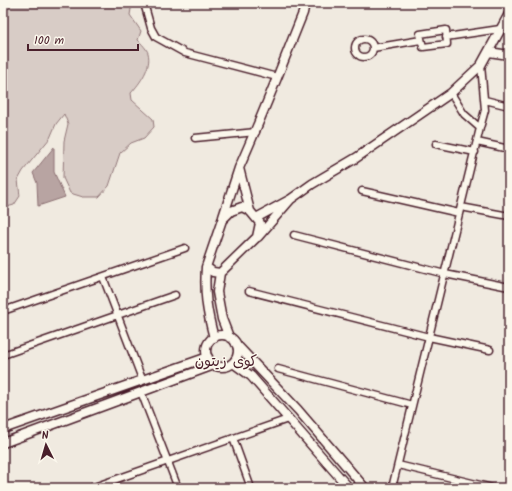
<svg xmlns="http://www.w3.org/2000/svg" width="512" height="491" viewBox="0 0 512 491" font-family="Kalam,'Playpen Sans Arabic',sans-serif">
	<rect width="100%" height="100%" fill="#f0eae0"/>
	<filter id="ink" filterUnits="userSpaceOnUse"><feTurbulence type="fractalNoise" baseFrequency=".025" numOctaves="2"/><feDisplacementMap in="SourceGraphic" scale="8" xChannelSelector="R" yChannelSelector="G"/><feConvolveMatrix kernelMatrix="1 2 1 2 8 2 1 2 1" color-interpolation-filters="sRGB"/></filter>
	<g filter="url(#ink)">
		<path fill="#d8ccc6" stroke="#917678" d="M3 3H132L130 15 141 31 138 40C141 43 147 49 148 53 152 67 140 83 131 93L132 100 153 119 154 127 144 138 131 143 120 153 109 186 99 197H83L70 193 63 178 64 141 68 124 64 114 56 124 50 138 23 171 18 180 20 196 14 205 3 208Z"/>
		<path fill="#b8a4a2" stroke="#8c6f72" d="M54 147V172L65 197 38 206 37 183 33 173Z"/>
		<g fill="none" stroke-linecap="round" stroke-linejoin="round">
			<defs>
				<path id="minor" d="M144 3 151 28 156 37 185 53 277 77
					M446 30 447 44 423 47 420 34Z
					M446 37 500 29
					M355 48a9 9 0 1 1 18 0a9 9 0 1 1-18 0Z
					M373 48 421 40
					M451 93 464 114 480 128 485 110 481 65
					M485 100 509 106
					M195 138 256 132
					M477 142 509 149
					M436 144 475 152
					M362 191 459 213
					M461 207 509 216
					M294 235 445 274 509 287
					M103 277 142 379
					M249 291 429 337 490 350
					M3 311 185 248
					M3 355 175 295
					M278 369 412 405
					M141 392 178 488
					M233 438 251 488
					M398 465 493 488
					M91 488 288 419
					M392 488 480 128"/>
				<path id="tertiary" d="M489 52 509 55
					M239 168C262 117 282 65 303 13L305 3
					M291 199 312 184 356 158 451 93 481 65 509 14
					M242 207 250 211 260 223 257 237 220 273 213 272 206 267 222 220 231 211Z
					M223 217 239 168 250 211
					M256 218 291 199 258 237
					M206 267C204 294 207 312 214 338
					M220 273 217 292 222 319 229 337
					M206 351a16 16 0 1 1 32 0a16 16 0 1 1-32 0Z
					M236 344 298 410 365 488
					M233 363 251 376 349 488
					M3 429 208 357
					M3 443 214 365"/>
			</defs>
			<use href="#minor" stroke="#4a1f2b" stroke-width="9"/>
			<use href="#tertiary" stroke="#4a1f2b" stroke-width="11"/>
			<use href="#minor" stroke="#fbf7ec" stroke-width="6"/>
			<use href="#tertiary" stroke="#fbf7ec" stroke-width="8"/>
		</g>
	</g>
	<g text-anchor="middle" stroke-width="3" stroke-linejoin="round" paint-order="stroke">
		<g font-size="15" fill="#4a1f2b" stroke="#fbf7ec">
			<text x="226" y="366">کوی زیتون</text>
		</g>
	</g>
	<rect width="512" height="491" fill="none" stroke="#fbf7ec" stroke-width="16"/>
	<rect x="8" y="8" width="496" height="475" fill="none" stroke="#4a1f2b" stroke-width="1.5" filter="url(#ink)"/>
	<g transform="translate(46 445) rotate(355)" stroke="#fbf7ec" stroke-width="3" paint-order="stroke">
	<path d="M0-3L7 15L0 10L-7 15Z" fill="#4a1f2b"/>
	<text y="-6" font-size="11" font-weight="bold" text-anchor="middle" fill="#4a1f2b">N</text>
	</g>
	<path d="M28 44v6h110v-6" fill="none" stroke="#4a1f2b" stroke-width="2"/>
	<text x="34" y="44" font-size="12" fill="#4a1f2b" stroke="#fbf7ec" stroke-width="3" paint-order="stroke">100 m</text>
</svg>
